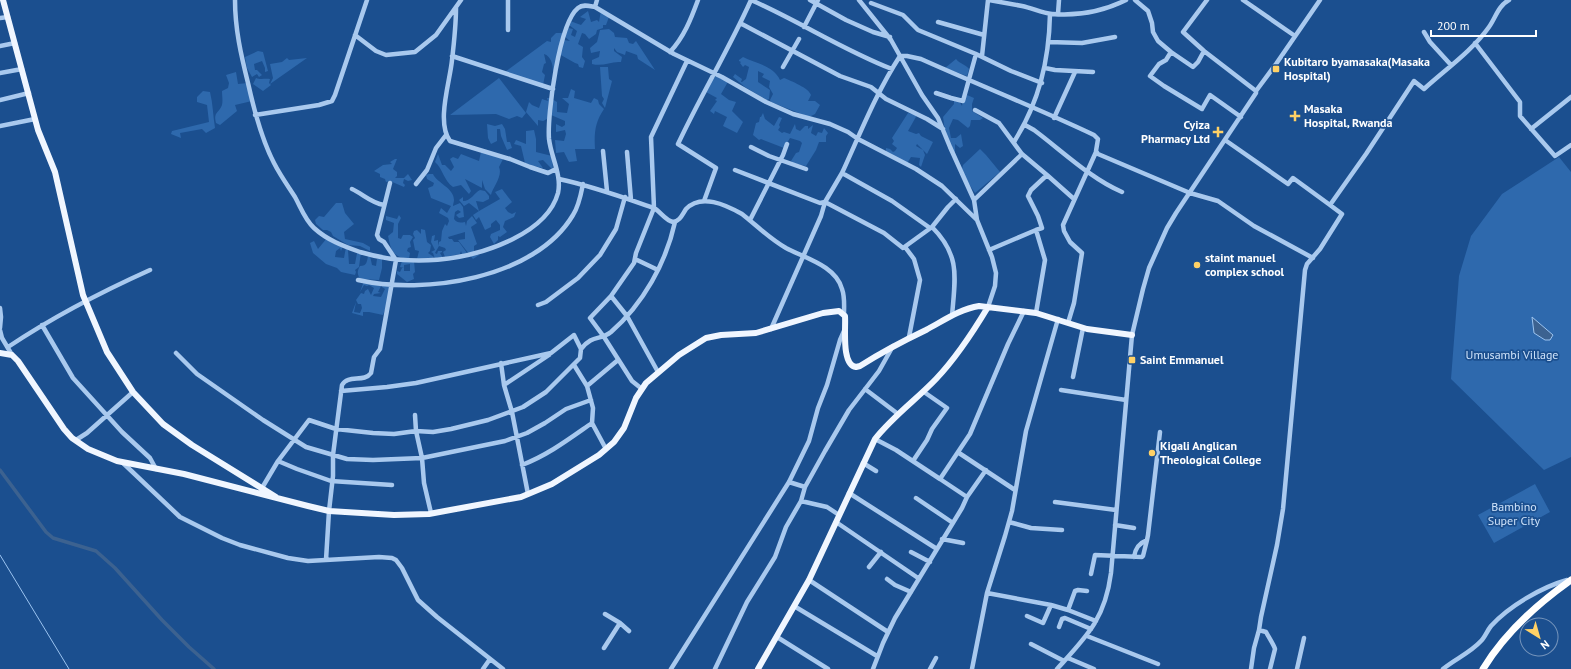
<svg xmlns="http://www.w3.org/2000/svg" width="1571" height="669" viewBox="0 0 1571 669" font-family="'PT Sans',sans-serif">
	<rect width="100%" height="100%" fill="#1b4f8f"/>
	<path fill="#2e69ad" d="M601 10 609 17 606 25H603V28L597 30 596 34 589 39 585 34 582 33 578 44 583 47 582 57 585 61 583 68 579 67 578 64 575 63 559 54 557 72 553 71C553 65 551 56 544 54L546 63 544 64 542 72 545 75 543 85 505 72 547 41 551 42V38L556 33H562L564 40 570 41 564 36 568 28 573 29 571 35 575 37 577 31 569 25 570 21 581 25 586 19 580 17 588 11 591 22 597 20 599 22Z
		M609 29 614 33 615 37 627 38 629 43 633 44 636 41 655 70 638 59 637 55 626 51 625 55 617 52 614 48V51L622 57 621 62C611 61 603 67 592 64V60L599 57 600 51 591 53 590 48 597 42 600 30Z
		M258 51 263 52 268 71 265 72V68L262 61 254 64 255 70H257L262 75 259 77 257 74 252 77 247 68 245 57Z
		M743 57C755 63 774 66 780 80L784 78C791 81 809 88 811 95L808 101H815L820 105 815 114 809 117 771 102 770 100 773 94 769 87 770 81 762 77 764 74 758 71V82L770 90 769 99 767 100 745 87 733 77 735 74 742 79 741 82H742L746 79 749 67 745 65 743 67 740 63 741 62 739 61V60Z
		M287 58 289 60 307 58 270 84 271 85 263 91 253 84 256 78C261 80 265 78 270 79L269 83 270 84 273 78 270 64 282 62Z
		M956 59C960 64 965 64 969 69L967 76 945 68Z
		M600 67H608L609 79 612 81 605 108 602 103 604 99 602 96Z
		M236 72 238 84 248 83 252 101 235 105 237 111 220 125 216 123C213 112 219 113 222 105 223 101 222 95 222 91L228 88 229 83 226 75Z
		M718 75 729 80 721 94 729 100 736 102 732 111 743 122 737 133 723 126 727 117 715 111 714 114 710 111 717 101 715 100 717 98 706 92 712 79Z
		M499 78 526 113 522 118 517 116 509 119 496 114 450 115Z
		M571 89 575 91 574 98 591 103 594 98 598 100 599 104 604 109C595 122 594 133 595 149H575L577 161 569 162 564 152 556 153 555 140 564 141 566 134 565 130 556 132V124L562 127 565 125V121L551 115 549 118 543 121 538 120V126L526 112 529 102 532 105 539 108 542 99 548 101 547 98H550L557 102V112L567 113 569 104 562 98H568Z
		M203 91 210 92C213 104 213 116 215 128L206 133 202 129 180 133 181 138 171 134 172 131 209 122 207 105 197 102V97Z
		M967 95 974 98 972 104V111L983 118 980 120H971L970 126 968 128 958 120 953 119 949 128 951 138H956L961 134 963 146 960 148 955 144V152H953L945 131 943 117 954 104V100L959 101 962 106 963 100Z
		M763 113 765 119 774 126 779 117 782 118 779 125 780 127 778 130 782 133 784 132 790 134 795 124 796 129 800 131 805 126H808V129L813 125 811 133 816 136 818 132 822 133 824 128 828 133 826 136V142H819L816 150 806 166 793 163 791 161 796 153 799 152 802 143 800 141 790 138 784 148 761 139 759 140 753 135 756 123 759 122 760 117H761Z
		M908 113 917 115 908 131 916 134 919 133 921 136 933 142 927 154 917 144 916 146 923 150 925 155 921 167 919 165 920 158 911 157 906 165 886 153V148L890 149 893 152 895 151 897 148 892 144 894 141 892 138Z
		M487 124 495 126 502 124 505 129 507 142H510L512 148 507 150 501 136 500 129H497V141L491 144 488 138Z
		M534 130 536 139V152L552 156 553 170 543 160 538 161 543 168 533 166 525 163 521 146 514 144 516 140 526 144V131Z
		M980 149 986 155 1000 172 975 193 967 181 962 169 963 165Z
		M481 152 504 157 499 167C503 176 493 187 491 195L485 189 482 180V188L465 179 471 191 469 194 461 185 453 187C444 181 443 169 435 162L438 154 442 165H445L451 171 454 167 450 159 453 157 458 159 461 154 479 161Z
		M1559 157 1571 172V457L1544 470 1451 379 1459 276 1471 236 1502 194Z
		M395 159H397L393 169 397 172V176L395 178H404L408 174 412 180 408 181 404 179 403 183 405 185 404 187 390 181 386 182 385 179 380 177V174L374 171 383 165 392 164 390 162Z
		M429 174H433C437 183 454 188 454 200 454 202 453 204 453 206L460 203 463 207 464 217 459 218 456 215 461 212 458 210 455 212 454 219C457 223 460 223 465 222L466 226 467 221 472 216 477 223 471 227 477 244 474 246V251L479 255 473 259 458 240 465 239V232L448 237 449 239H452L454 242H459L467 253 462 254 461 251 460 254 445 257 443 252 446 250 445 248 439 246 435 253 437 254 438 251H442V252L440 253 443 258 435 259 433 253 431 252 435 250 431 242 432 236 435 235 434 241 438 240V246L439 242 441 241 442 231 445 224 447 226 449 221 448 218 439 213 441 208 447 213 451 206 431 198 428 188 433 186 434 183 427 179 426 175Z
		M502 189 512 202 505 208 508 212 512 214 516 212 514 217 505 221 503 227 507 232 500 237 498 236V240L494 244 490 237 491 234 500 230V225L496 220 491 224V227L485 230 479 217 476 220 473 215 479 211 469 203 464 206 459 200 463 197V201C471 201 474 193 480 190L485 191 489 196V199L483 202 476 201 479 211 500 199 495 192Z
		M336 203H342L345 213 354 224 344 232 345 239 363 243 370 247V251L360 246 348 245 333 236 331 232 327 230H323L316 224 315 220 319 216 324 217Z
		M399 215 401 218 398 224V238L401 239 403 235H410L413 237 410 242 411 247 408 248 407 251 410 253 409 259C392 257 391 250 388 236L393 232 394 223 386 220V216L397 219Z
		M421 229 425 230 427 242 431 245 430 251 428 253 434 257 433 258 417 259 419 251 415 250 413 240 415 238 413 234 414 231 417 230 421 234Z
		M327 238 343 246 341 251 340 248 336 251 335 257 344 258 346 247 348 250 349 264H355L357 253 361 252 359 267 355 270 356 272 355 275 341 272 337 268 326 264 313 253 310 243 314 241 318 249Z
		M368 256H370L372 265 376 266 377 259H382V268L379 280 360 279C357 274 357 271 360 266 367 266 367 261 368 256Z
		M402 261H414L415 272 413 274 414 279 407 282 397 274V271L400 272 402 268H404V273V271H410V264L404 265V268L400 267Z
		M364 281 381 286 378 292 381 293 374 294 373 296 381 297 385 289 382 287V283L392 286 390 295 383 315 369 312H363V316L352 313 356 302 354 312 360 313 362 308 361 304H358L356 300 361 293 364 294 365 291 368 289 371 295 374 288 369 285 367 286 364 285 360 292Z
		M1535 484 1550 512 1494 543 1478 515Z"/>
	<path fill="#3c6290" stroke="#9cc4f0" d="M1532 317 1553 335 1550 340H1545L1534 333Z"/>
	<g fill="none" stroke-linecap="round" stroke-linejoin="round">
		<path stroke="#9cc4f0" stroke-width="1" d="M0 555 69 669"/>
		<path stroke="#3c6290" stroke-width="3.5" d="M0 470 46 532 53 538 96 551 115 568 162 620 189 647 214 669"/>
		<path stroke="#a9c9ee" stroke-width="4.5" d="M235 0C235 29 241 55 248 83 254 110 261 138 274 163 280 175 288 186 295 197 301 208 305 220 314 228 327 240 343 246 360 252 410 267 466 262 513 239 533 229 552 215 558 193 562 175 551 157 549 139 547 115 559 23 578 8 583 4 589 6 595 7L674 54 722 77 766 102 793 114 830 124 848 132 858 139 916 169 942 186 977 220
			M810 0 846 20 873 32 890 37
			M859 0 891 40 922 95 938 118 950 147 974 200 977 220 992 257 996 273 995 286 988 307
			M989 0C1000 2 1011 4 1022 6 1032 8 1042 13 1052 14 1077 16 1104 11 1126 0
			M1135 0 1148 11 1152 23 1153 32 1158 41 1171 52 1166 60 1159 64 1150 76 1164 86 1202 109 1210 95 1241 117
			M1207 0 1183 32 1204 51 1256 91
			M1243 0 1295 36
			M871 3 903 15 918 30 976 54
			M595 7 597 0
			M456 8C456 25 454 43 452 60 450 82 436 122 450 141L510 159 530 167 548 173 556 169
			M1058 14 1059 0
			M0 18 8 17
			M938 22 984 35
			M740 23 840 76 871 87 886 99 927 119 943 129
			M804 27 818 0
			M508 30V0
			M1424 32 1430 42 1451 65
			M355 35 376 51 386 55 415 52 436 35 461 0
			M1049 42 1082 43 1115 37
			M1475 43 1520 102V116L1555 156 1571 145
			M0 46 15 43
			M670 52C684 37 691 19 698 0
			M1171 52 1193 67 1198 62 1204 51
			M452 56 553 89
			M982 56 988 0
			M783 67 799 39
			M1045 68 1055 70 1093 72
			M0 73 22 69
			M936 93 951 98 963 101 976 54 1011 71 1042 83
			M0 100 29 93
			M975 110 999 123 1022 154 1047 175 1031 190 1028 196 1038 216 1042 228 1036 230 1045 260 1036 313
			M255 115 319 105 332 101 335 95 367 0
			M1054 118 1075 72
			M1025 125 1034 130C1061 150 1091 179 1122 192
			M0 126 35 119
			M1531 129 1571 97
			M1225 140 1288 184 1293 178 1330 205
			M1014 142C1039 102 1049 61 1050 14
			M751 147 769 156 806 169
			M603 151 607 191
			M627 152 631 200
			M735 170 820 203 825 202 884 233 903 248 932 227
			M1047 175 1074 199
			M559 179C592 186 622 197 654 208 661 212 665 220 673 222 680 221 682 215 686 209 701 193 726 205 742 214 756 225 770 239 786 248 805 258 836 266 842 289 845 297 844 306 844 314
			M416 184 427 170 436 148 446 135
			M352 189C363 194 371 203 384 205
			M974 200 1022 154
			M704 201 716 168 678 144C701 95 729 49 751 0 799 21 843 50 892 69
			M750 220 783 155 787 144
			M930 228 892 201 842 173C860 134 876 93 900 56H907L921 59C979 85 1037 108 1094 135L1098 139 1096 151 1098 154 1190 193 1218 201 1254 226 1313 258
			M905 247 914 259 920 280 909 337
			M989 250 1036 230
			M635 259 658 270
			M358 280C424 295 535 279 573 215 579 206 581 194 583 184
			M611 296 634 263 636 253 654 208 651 137 687 61
			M538 305 546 302 578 278 600 255 616 229 625 197
			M0 308 1 317 0 328
			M952 316C955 278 961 256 932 227L948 207 956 199
			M1068 323 1074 303 1082 253 1070 242 1064 231 1063 225 1096 152
			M42 325 73 378 122 432 150 458 156 469
			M771 329 821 216 825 202 842 173
			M0 330 2 338 12 355
			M8 347C53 317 101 292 150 270
			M581 349C593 334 600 341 611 332 643 304 666 263 675 222
			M176 353 197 374 263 420 306 447 347 459 373 460 422 458 505 441 527 433 545 423 566 409 591 400
			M501 363 504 385
			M574 365 587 386 593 408 592 423 606 449
			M1073 377 1083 328
			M587 386 618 360
			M642 389 632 381 604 337 590 318 611 296 627 316 658 372
			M865 389 898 414
			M1061 390 1126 400
			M415 415 416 431 422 458 424 483 431 513
			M875 439 896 450 940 479 970 434 1008 344 1024 311
			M76 440 87 433 133 392
			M959 453 1015 490
			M278 461 297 469 331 481 392 485
			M913 461 927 440 932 429 947 408 924 392
			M123 463 180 517 222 538 240 545 288 558 308 561 379 557 392 558 396 560 402 568 418 600 437 617 503 669
			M863 463 876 471
			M522 465C548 455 569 439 592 423
			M940 479 967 497
			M789 482 805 487
			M262 488 278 461 309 420 336 429 373 433 394 434 416 431 433 432 451 429 488 420 523 407 546 392 580 358 581 349 574 335 551 353 416 383 387 387 341 391
			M849 493 937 549
			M528 494 512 412 504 385 549 355
			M916 498 953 523
			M801 501 827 507 839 515
			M1055 502 1116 510
			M836 522 918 578
			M1009 522 1031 528 1062 530
			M1115 525 1134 528
			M942 539 963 543
			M911 552 930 562
			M1134 557C1135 549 1139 543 1147 540L1148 535 1160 432
			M326 560 329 511 333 476V455L342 385C348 374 364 383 371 373L374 357 380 349 396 260 384 242 379 239 377 235 390 183
			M869 567 881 552
			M1091 574 1095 555 1142 557 1143 556 1147 540
			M887 579 895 585 911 592
			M809 580 888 632
			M1087 591 1078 590 1075 591 1068 610 1096 621
			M987 593 1051 605 1068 610
			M794 606 877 656
			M605 614 620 623 629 631
			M1027 616 1043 623 1051 605
			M1059 627 1062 619 1065 618 1091 629
			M1259 630 1266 632C1268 636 1274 645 1275 649L1270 669
			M1087 636 1158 664
			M777 637 828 669
			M1031 644 1064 661
			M604 648 620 623
			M1068 658 1094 669
			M483 669 490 659
			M671 669 789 482 809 441 818 408 827 385 840 340 844 331
			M715 669 747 602 775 557 786 527 801 501 805 487 825 451 849 410 879 371 893 346
			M873 669 883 643 895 618 962 508 967 497 986 470
			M930 669 936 658
			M972 669 987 593 1005 536 1012 511 1026 431 1058 319
			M1057 669C1087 636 1105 619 1111 573L1132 335 1143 289 1149 268 1167 228 1176 213 1256 93V91L1276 64 1320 0
			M1251 669 1254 648 1259 630 1261 617 1277 545 1283 509 1305 270 1307 264 1320 249 1342 214 1330 205 1366 154 1414 81 1424 89C1446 69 1472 51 1489 27 1496 17 1498 6 1509 0
			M1297 669 1304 638
			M1443 669C1455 659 1470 653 1481 641 1485 637 1487 631 1491 626 1509 606 1542 587 1567 580"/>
		<path stroke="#f0f6ff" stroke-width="6" d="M3 0 38 130 55 172 83 295 107 352 133 392 163 424 192 445 276 497
			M0 353 12 355 18 361 64 429 72 438 88 449 117 461 184 474 308 506 329 511 394 515 429 514 445 511 521 497 552 484 599 455 614 442 624 428 636 398 646 383 679 355 706 338 721 335 756 333 823 313 839 311 845 316C846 327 841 365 856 367L860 366C882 352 903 341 926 330 943 321 960 309 979 306L1036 313 1087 329 1132 335
			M758 669 809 580 875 439C893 416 917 399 936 379 957 357 973 332 988 307"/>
		<path stroke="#fff" stroke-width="7" d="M1483 669C1505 633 1537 604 1571 580"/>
	</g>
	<g fill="#ffd166" stroke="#1b4f8f" stroke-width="1.5">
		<rect x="1272" y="65" width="8" height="8" rx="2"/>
		<path d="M1293 110h4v4h4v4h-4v4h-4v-4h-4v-4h4z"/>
		<path d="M1216 126h4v4h4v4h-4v4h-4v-4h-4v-4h4z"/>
		<circle cx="1197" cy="265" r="4"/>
		<rect x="1128" y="356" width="8" height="8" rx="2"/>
		<circle cx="1152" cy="453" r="4"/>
	</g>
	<g text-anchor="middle" stroke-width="3.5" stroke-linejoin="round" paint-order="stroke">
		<g font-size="12" font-weight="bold" fill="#fff" stroke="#1b4f8f" text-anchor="start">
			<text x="1284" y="66">Kubitaro byamasaka(Masaka<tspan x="1284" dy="14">Hospital)</tspan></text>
			<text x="1304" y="113">Masaka<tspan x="1304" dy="14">Hospital, Rwanda</tspan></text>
			<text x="1210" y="129" text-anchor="end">Cyiza<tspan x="1210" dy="14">Pharmacy Ltd</tspan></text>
			<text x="1205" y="262">staint manuel<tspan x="1205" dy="14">complex school</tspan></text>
			<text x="1140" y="364">Saint Emmanuel</text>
			<text x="1160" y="450">Kigali Anglican<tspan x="1160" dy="14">Theological College</tspan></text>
		</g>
		<g font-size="12" fill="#cfe3fa" stroke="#1b4f8f">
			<text x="1512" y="359">Umusambi Village</text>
			<text x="1514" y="511">Bambino<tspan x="1514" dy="14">Super City</tspan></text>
		</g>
	</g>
	<g transform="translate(1539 637) rotate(143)"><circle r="19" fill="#1b4f8f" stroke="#7695bc"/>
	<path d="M0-3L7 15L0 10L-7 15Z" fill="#ffd166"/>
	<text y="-6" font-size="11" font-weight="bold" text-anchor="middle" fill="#ffffff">N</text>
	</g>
	<path d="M1431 30v6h105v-6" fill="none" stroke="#ffffff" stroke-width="2"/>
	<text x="1437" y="30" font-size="12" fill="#ffffff" stroke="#1b4f8f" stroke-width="3" paint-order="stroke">200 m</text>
</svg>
